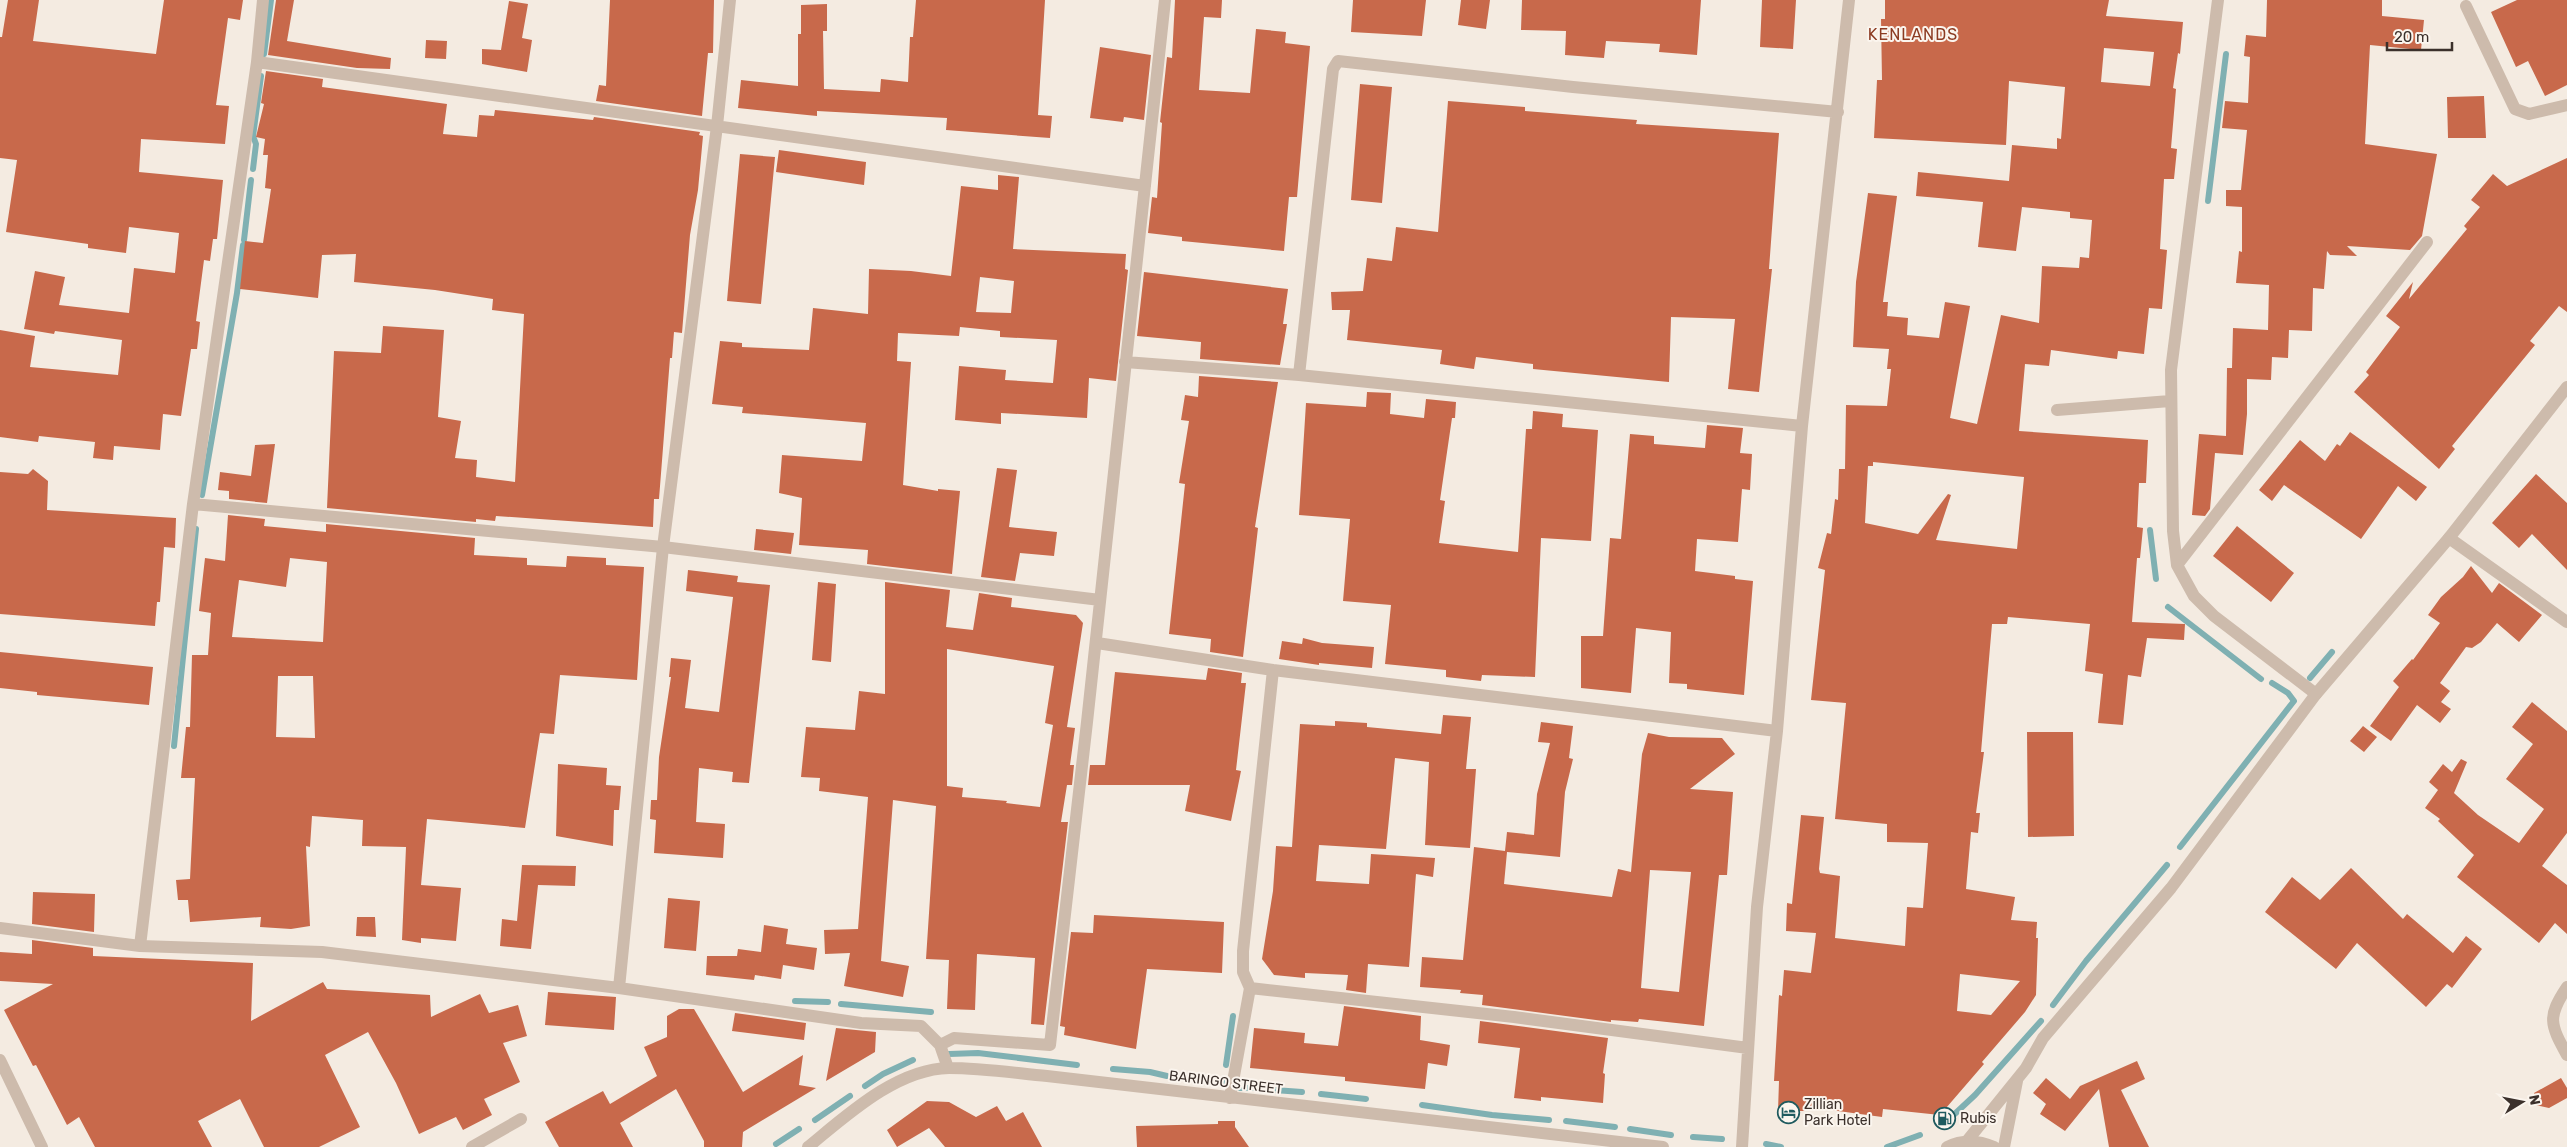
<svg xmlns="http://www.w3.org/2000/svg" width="2567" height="1147" viewBox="0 0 2567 1147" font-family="Rubik,sans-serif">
	<rect width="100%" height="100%" fill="#f4ebe1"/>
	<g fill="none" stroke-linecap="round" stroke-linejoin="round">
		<path stroke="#7fb0b2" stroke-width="6" d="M264 54 271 0
			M253 169 256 144 253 136 261 76
			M2208 201 2226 54
			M244 240 251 180
			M202 495 237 293 243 245
			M2150 530 2156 579
			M2168 607 2261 679
			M2310 678 2332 652
			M174 746 196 529
			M2180 847 2294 701 2288 693 2272 683
			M795 1001 828 1002
			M841 1004 931 1012
			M2053 1005 2086 961 2167 865
			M949 1054 978 1053 1077 1065
			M1226 1065 1233 1016
			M1113 1069 1150 1072 1167 1076
			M1190 1078 1218 1083
			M1223 1084 1224 1080
			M865 1086 883 1074 913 1060
			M1240 1088H1259
			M1274 1090 1302 1092
			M1321 1094 1366 1099
			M1422 1105 1492 1115 1549 1120
			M815 1120 850 1096
			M1566 1121 1615 1127
			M1945 1123 1975 1095 2041 1021
			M1630 1129 1671 1135
			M1693 1137 1722 1139
			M776 1144 799 1129
			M1766 1144 1781 1147
			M1887 1147 1920 1135"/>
	</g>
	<path fill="#c8694b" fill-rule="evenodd" d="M8 0H39L33 41 156 54 164 0H243L240 20 228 18 216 105 229 106 225 144 141 139 139 172 223 180 217 239H213L210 261 204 260 196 321 200 322 197 349H191L181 416 163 414 160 450 114 446 113 460 93 458 95 442 39 436 38 442 0 437V330L35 336 30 367 118 375 122 340 55 331 54 334 24 329 35 271 65 277 59 305 129 313 134 268 175 273 179 233 129 227 126 253 88 248V244L6 232 17 160 0 158V37H2Z
		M276 0H294L287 41 391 58 390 69 357 68 268 55Z
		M610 0H714L713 53H708L702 116 596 101 599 85 606 86Z
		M916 0H1045L1038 115 1052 116 1050 138 946 130 947 118 817 111V116L738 108 741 80 798 86V34H801V5L827 4V31H823L824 89 880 92 881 79 908 82 910 37H913Z
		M1175 0H1222L1221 18 1204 17 1199 90 1250 93 1256 29 1286 32 1285 43 1310 46 1297 197H1289L1284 251 1182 241V237L1148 233 1152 197 1157 198 1162 123 1160 122 1167 57 1172 58Z
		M1353 0H1426L1422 36 1351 32Z
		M1461 0H1490L1486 29 1458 25Z
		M1522 0H1701L1697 55 1659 52 1660 44 1606 41 1604 58 1565 55 1566 31 1521 30Z
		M1762 0H1796L1793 49 1760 47Z
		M1885 0H2109L2106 16 2183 22 2180 54 2178 53 2173 88 2176 89 2171 148 2177 149 2174 179H2164L2160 249 2167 250 2162 309 2149 308 2144 354 2118 351 2117 359 2051 350 2049 366 2025 364 2019 431 2148 440 2146 483H2139L2137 527 2143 528 2140 558H2137L2132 622 2185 624 2184 640 2147 638 2141 677 2128 675 2123 725 2098 723 2103 674 2085 671 2090 624 2008 617 2007 624H1992L1981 752H1984L1976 813H1980L1978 833 1971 832 1966 889 2015 897 2011 920 2037 922 2036 938H2038L2036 995 2025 1012 1982 1062 1984 1064 1940 1115 1883 1109 1882 1117 1809 1107V1111H1778L1779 1081H1774L1779 995 1782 996 1784 970 1811 973 1816 933 1786 931 1787 903 1792 904 1801 815 1824 817 1819 869 1820 873 1840 876 1835 938 1905 946 1907 907 1923 908 1928 843 1887 842V824L1835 819 1846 703 1811 700 1825 570 1818 568 1827 533 1831 534 1835 499 1838 500 1839 469H1845L1846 405 1887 406 1891 369H1887L1889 349 1853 347 1856 282 1868 193 1897 196 1883 302H1888L1887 316 1908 318 1907 335 1939 338 1945 302 1970 306 1950 418 1977 424 2001 315 2039 323 2042 266 2079 268 2080 257 2089 258 2092 220 2070 218V212L2022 207 2016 251 1978 247 1983 202 1916 196 1918 172 2009 181 2012 145 2057 149V138L2061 139 2065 87 2009 81 2006 145 1874 138 1877 80H1882L1881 19H1885ZM2104 48 2154 52 2150 86 2101 82ZM1873 462 2024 477 2017 549 1936 540 1951 495 1948 494 1918 534 1865 523 1868 466H1873ZM1960 974 2020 981 1991 1015 1957 1011Z
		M2267 0H2382V16L2424 20 2421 50 2370 45 2365 144 2437 154 2422 236 2410 250 2347 246 2357 256 2330 255 2327 251 2324 289 2313 288 2312 331 2289 330 2288 358 2272 357 2271 380 2247 379V414L2243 455 2215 453 2210 509 2205 516 2192 515 2199 434 2226 436 2227 368H2232L2233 328 2268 330 2269 285 2236 283 2239 251 2242 252V207L2226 206V190H2241L2247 130 2222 128 2225 101 2248 103 2250 57 2244 56 2246 35 2266 37Z
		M2517 0H2567V85L2545 96 2528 61 2516 67 2491 12Z
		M509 1 528 4 522 38 532 40 527 72 482 64V49L501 50Z
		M426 40 447 41 446 59 425 58Z
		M1100 47 1151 55 1144 120 1124 117 1123 122 1090 118Z
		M266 71 323 79 322 87 447 104 443 134 477 137 479 115 494 116 495 110 593 120 594 117 700 132 699 135 703 136 698 190 690 235 682 333 674 332 672 358H670L659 499H654L653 527 496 516 495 521 476 519V522L327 508 334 351 381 353 383 326 444 330 438 417 461 421 455 458 477 460 476 477 515 482 524 314 492 310 493 299 435 290 354 282 356 254 322 255 318 298 240 289 245 241 263 243 271 189 265 188 268 155H263L265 139 256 137 264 104 261 103Z
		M1360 84 1392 87 1382 203 1351 200Z
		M2484 96 2486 138H2448L2447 97Z
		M1448 101 1525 107V111L1637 120 1636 124 1779 133 1769 269H1772L1759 392 1728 389 1735 319 1671 317 1669 382 1533 369V364L1476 357 1474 369 1440 364 1442 350 1347 340 1350 310H1332L1331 292 1363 291 1367 258 1392 261 1396 227 1438 232Z
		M779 150 866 162 864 185 776 172Z
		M740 154 775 157 761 304 727 301Z
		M2567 158V312L2559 306 2530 341 2535 345 2452 446 2455 449 2439 469 2354 392 2369 375 2366 372 2400 327 2386 316 2413 282 2409 299 2467 229 2464 226 2480 207 2471 200 2493 174 2507 186Z
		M998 175 1019 177 1013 249 1126 254 1125 269 1128 270 1116 381 1089 378 1087 418 1001 413V424L955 420 959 366 1006 370 1005 380 1053 383 1057 340 1000 337V331L960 327 959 336 898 333 897 361 911 362 903 485 938 491V489L960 491 952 574 867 564 868 550 799 545 802 498 779 493 782 455 862 461 866 423 742 413 743 407 712 404 720 341 742 343V347L809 350 813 308 868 314 869 269 911 271 951 276 961 186 998 190ZM980 277 1014 281 1011 313 976 312Z
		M1144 272 1288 289 1283 324H1287L1280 365 1200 359 1201 342 1137 336Z
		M1199 376 1278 382 1255 527 1258 528 1243 657 1210 652 1211 639 1169 634 1185 484 1179 483 1189 421 1181 420 1185 395 1198 397Z
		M1367 392 1391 393 1390 414 1424 418 1426 399 1456 402 1455 418H1452L1440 500 1445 501 1439 543 1518 552 1526 429H1532L1533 411 1563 414 1562 427 1598 430 1591 541 1541 538 1535 677 1482 675 1481 681 1446 677V670L1385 664 1391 605 1343 601 1350 519 1299 515 1306 403 1366 407Z
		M1707 425 1743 428 1740 453 1752 454 1750 490 1742 489 1738 542 1697 539 1695 571 1735 576V579L1753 581 1744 695 1687 689V684L1669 683 1671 632 1636 628 1631 693 1581 688V636H1603L1610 538 1621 539 1630 434 1654 436V444L1705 448Z
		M2350 432 2427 487 2416 501 2398 486 2361 539 2284 485 2272 501 2259 490 2300 440 2325 461 2337 444 2340 446Z
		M275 444 267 503 229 499V491L218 490 220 472 251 476 255 445Z
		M997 468 1017 470 1009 527 1057 532 1054 556 1020 553 1015 581 981 577Z
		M33 469 48 481 47 510 176 518 175 548 164 547 160 602H157L155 626 0 614V472L28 474Z
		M2536 474 2567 503V570L2532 534 2519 548 2492 523Z
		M228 515 265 519 264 526 326 532V524L475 538 474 555 527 558V565L566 567 567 556 606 558V565L644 567 637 680 560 675 554 734 540 733 525 828 427 819 421 885 461 888 456 941 421 938V943L402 940 406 847 362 846 363 820 312 816 310 847 306 846 310 926 291 929 260 927 261 917 190 922 188 900H178L176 880 190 879 195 778H181L186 727H190L192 655H208L211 613 199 611 205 558 225 561ZM290 558 327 562 323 642 232 637 239 580 286 587ZM278 676H313L315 738 276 737Z
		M2237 526 2294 573 2271 602 2213 556Z
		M756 529 794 533 791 554 754 550Z
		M2471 566 2492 593 2499 583 2542 615 2519 642 2497 623 2481 642 2472 648 2466 647 2440 683 2450 691 2441 702 2451 709 2440 723 2417 705 2391 741 2370 726 2399 687 2393 681 2412 659 2413 660 2440 623 2428 615 2441 597 2463 577Z
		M688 570 738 576 737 582 770 585 749 783 732 782 733 772 699 768 696 822 725 824 723 858 654 853 656 820 650 819 651 800H657L659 757 671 677H669L671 658 691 660 685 708 719 712 733 597 686 591Z
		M818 582 836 584 831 662 812 660Z
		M885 582 950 590 946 627 973 630 979 593 1012 598 1011 607 1076 615 1083 623 1067 727 1075 728 1070 765H1074L1072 785H1067L1061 822H1068L1044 1025 1031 1024 1035 958 977 954 975 1010 947 1009 949 960 926 959 936 806 893 800 881 961 909 966 903 997 844 986 850 953 825 954 824 930 858 929 868 797 819 791 820 778 801 777 806 727 855 730 859 691 885 694ZM947 649 1054 666 1045 723 1053 725 1040 807 1006 803 1007 801 962 797 963 788 947 786Z
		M1303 638 1322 643 1374 647 1372 668 1319 663V665L1279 659 1282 641 1302 644Z
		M0 652 153 667 149 705 37 695V692L0 688Z
		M1208 668 1242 673 1241 683H1246L1236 770 1241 771 1231 821 1185 811 1190 785H1088L1090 765H1105L1115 672 1206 680Z
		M2532 702 2567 731V833L2542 866 2567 885V934L2555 923 2539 943 2457 877 2474 855 2438 821 2440 819 2425 808 2438 790 2429 782 2443 764 2452 772 2461 759 2467 762 2454 793 2478 815 2519 843 2544 809 2506 779 2533 744 2512 727Z
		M1443 715 1471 717 1466 769H1476L1470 848 1425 845 1429 762 1395 758 1386 849 1319 845 1316 881 1369 884 1371 854 1435 858 1433 877 1416 874 1409 967 1368 964 1366 993 1346 990 1348 975 1305 973V978L1274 975 1262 959 1273 891 1276 846 1292 847 1300 724 1335 726V721L1367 723V727L1441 734Z
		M1541 722 1573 726 1569 758 1573 759 1565 792 1560 857 1507 852 1504 884 1612 897 1618 869 1631 872 1642 754 1648 733 1669 737 1722 738 1735 754 1690 789 1733 792 1727 875H1719L1704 1026 1639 1019 1638 1022 1611 1020V1022L1482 1005 1483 995 1460 993 1461 990 1420 987 1422 957 1463 960 1474 847 1505 851 1507 832 1534 835 1537 794 1550 743 1538 742ZM1650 870 1691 872 1679 992 1641 988Z
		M2363 726 2377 737 2364 752 2350 741Z
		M2027 732H2073L2074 836 2028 837Z
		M558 764 607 768 606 785 621 786 619 810H614L613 846 556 836Z
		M522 865 576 866 575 886 538 885 531 949 500 946 502 919 517 921Z
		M2351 868 2403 919 2407 914 2453 953 2466 936 2482 949 2452 988 2447 984 2426 1007 2357 943 2336 969 2265 912 2292 877 2320 900Z
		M33 892 95 894 94 932 32 924Z
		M668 898 700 901 696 951 664 948Z
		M1094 915 1224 922 1222 973 1147 969 1136 1049 1064 1035 1065 1027 1060 1026 1071 932 1093 933Z
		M357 917H375L376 937 356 936Z
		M764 925 788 929 786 944 817 948 814 970 783 965 781 979 755 975 754 980 706 975 707 956H737L738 949 761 952Z
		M32 940 93 948V956L253 963 251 1021 323 982 327 989 430 995 431 1017 480 994 489 1013 518 1005 527 1036 503 1043 520 1082 484 1099 492 1115 463 1130 456 1117 419 1134 396 1083 368 1032 325 1055 360 1127 319 1147H264L240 1099 198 1121 212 1147H95L79 1117 67 1125 36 1065 33 1066 4 1010 53 984 0 981V952L32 954Z
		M548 992 616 997 614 1030 545 1025Z
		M1344 1006 1421 1016 1420 1040 1450 1045 1447 1066 1428 1063 1425 1089 1345 1081V1077L1250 1068 1254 1028 1305 1033 1304 1043 1338 1046Z
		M679 1009H694L743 1092 803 1055 799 1085 816 1088 743 1132 742 1147H704V1141L676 1089 620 1123 633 1147H559L545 1122 603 1091 610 1104 657 1076 644 1047 667 1037V1016Z
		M735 1013 806 1023 804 1040 732 1031Z
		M1480 1021 1608 1038 1603 1073 1605 1074 1603 1103 1541 1097V1101L1514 1098 1520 1048 1478 1043Z
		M836 1028 876 1032 875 1052 826 1081Z
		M2137 1061 2145 1079 2121 1090 2149 1147H2109L2099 1089 2065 1131 2040 1114 2046 1104 2033 1093 2046 1078 2070 1099 2080 1086Z
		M2561 1078 2567 1088V1098L2549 1108 2536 1105 2534 1093Z
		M927 1101 949 1102 976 1117 997 1106 1006 1121 1023 1112 1042 1147H945L929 1128 897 1147 887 1130Z
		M1218 1121H1235V1127L1249 1147H1137L1136 1126 1218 1124Z"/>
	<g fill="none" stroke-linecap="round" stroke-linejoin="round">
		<path stroke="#cdbbac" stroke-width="12" d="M2218 0 2171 370 2173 531 2177 565 2194 596 2214 616 2316 694
			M2466 6 2515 109 2529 114 2567 105
			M257 62 1145 186
			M1125 362 1299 375 1802 426
			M1299 375 1333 69 1338 61 1573 87 1838 112
			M2057 410 2170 401
			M193 504 663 547 1100 600
			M2449 538 2567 622
			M2177 565 2427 242
			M1097 643 1273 670 1777 731
			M1273 670 1243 951V972L1250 988 1514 1017 1748 1048
			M0 928 140 946 322 952 619 988 861 1023 921 1026 940 1045 948 1068
			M140 946 193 504 257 62 263 0
			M2567 987C2547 1017 2550 1024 2567 1055
			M619 988 663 547 717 126 730 0
			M940 1045 954 1038 1050 1045C1091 697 1128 349 1165 0
			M0 1060 42 1147
			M1230 1098 1250 988
			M472 1147 521 1119
			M808 1147C846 1116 896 1069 949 1068 981 1068 1015 1073 1047 1076L1663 1147
			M1742 1147 1757 907 1777 731 1802 426 1849 0"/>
		<path stroke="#cdbbac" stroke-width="12" d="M1967 1141 2026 1068 2043 1038 2171 888 2316 694 2449 538 2567 387
			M1947 1147C1963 1139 1978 1140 1994 1147
			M2004 1147 2017 1081"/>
	</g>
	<defs>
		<symbol id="hotel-ring" viewBox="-11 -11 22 22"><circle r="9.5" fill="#fbf5ee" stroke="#1f5a5e" stroke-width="1.5"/><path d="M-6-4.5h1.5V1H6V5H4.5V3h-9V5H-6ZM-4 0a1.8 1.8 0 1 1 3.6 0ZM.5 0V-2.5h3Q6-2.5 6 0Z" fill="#1f5a5e"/></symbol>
		<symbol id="fuel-ring" viewBox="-11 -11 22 22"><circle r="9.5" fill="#fbf5ee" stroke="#1f5a5e" stroke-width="1.5"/><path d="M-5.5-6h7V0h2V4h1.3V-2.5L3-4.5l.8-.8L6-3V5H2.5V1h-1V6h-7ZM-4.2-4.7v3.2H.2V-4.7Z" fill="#1f5a5e"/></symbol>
	</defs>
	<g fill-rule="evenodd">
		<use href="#hotel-ring" x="1776" y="1100" width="25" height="25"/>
		<use href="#fuel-ring" x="1932" y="1106" width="25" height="25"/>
	</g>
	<g text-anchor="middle" stroke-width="4" stroke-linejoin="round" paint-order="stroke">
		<g font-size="14" fill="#3b302b" stroke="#fbf5ee">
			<text transform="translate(1226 1082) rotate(7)" y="5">BARINGO STREET</text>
		</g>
		<g font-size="14" fill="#3b302b" stroke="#fbf5ee" text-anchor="start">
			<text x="1804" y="1109">Zillian<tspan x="1804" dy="16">Park Hotel</tspan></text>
			<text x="1960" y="1123">Rubis</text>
		</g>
		<g font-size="16" letter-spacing="1" fill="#8c3b22" stroke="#fbf5ee">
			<text x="1913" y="40">KENLANDS</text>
		</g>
	</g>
	<g transform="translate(2522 1102) rotate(80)" stroke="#fbf5ee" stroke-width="4" paint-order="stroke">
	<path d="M0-4L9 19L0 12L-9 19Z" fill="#3b302b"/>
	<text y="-8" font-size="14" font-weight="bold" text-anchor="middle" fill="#3b302b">N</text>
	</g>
	<path d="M2387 42v8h65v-8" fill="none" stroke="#3b302b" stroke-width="2.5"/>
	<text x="2394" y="42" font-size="15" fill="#3b302b" stroke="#fbf5ee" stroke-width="4" paint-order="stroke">20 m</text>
</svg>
